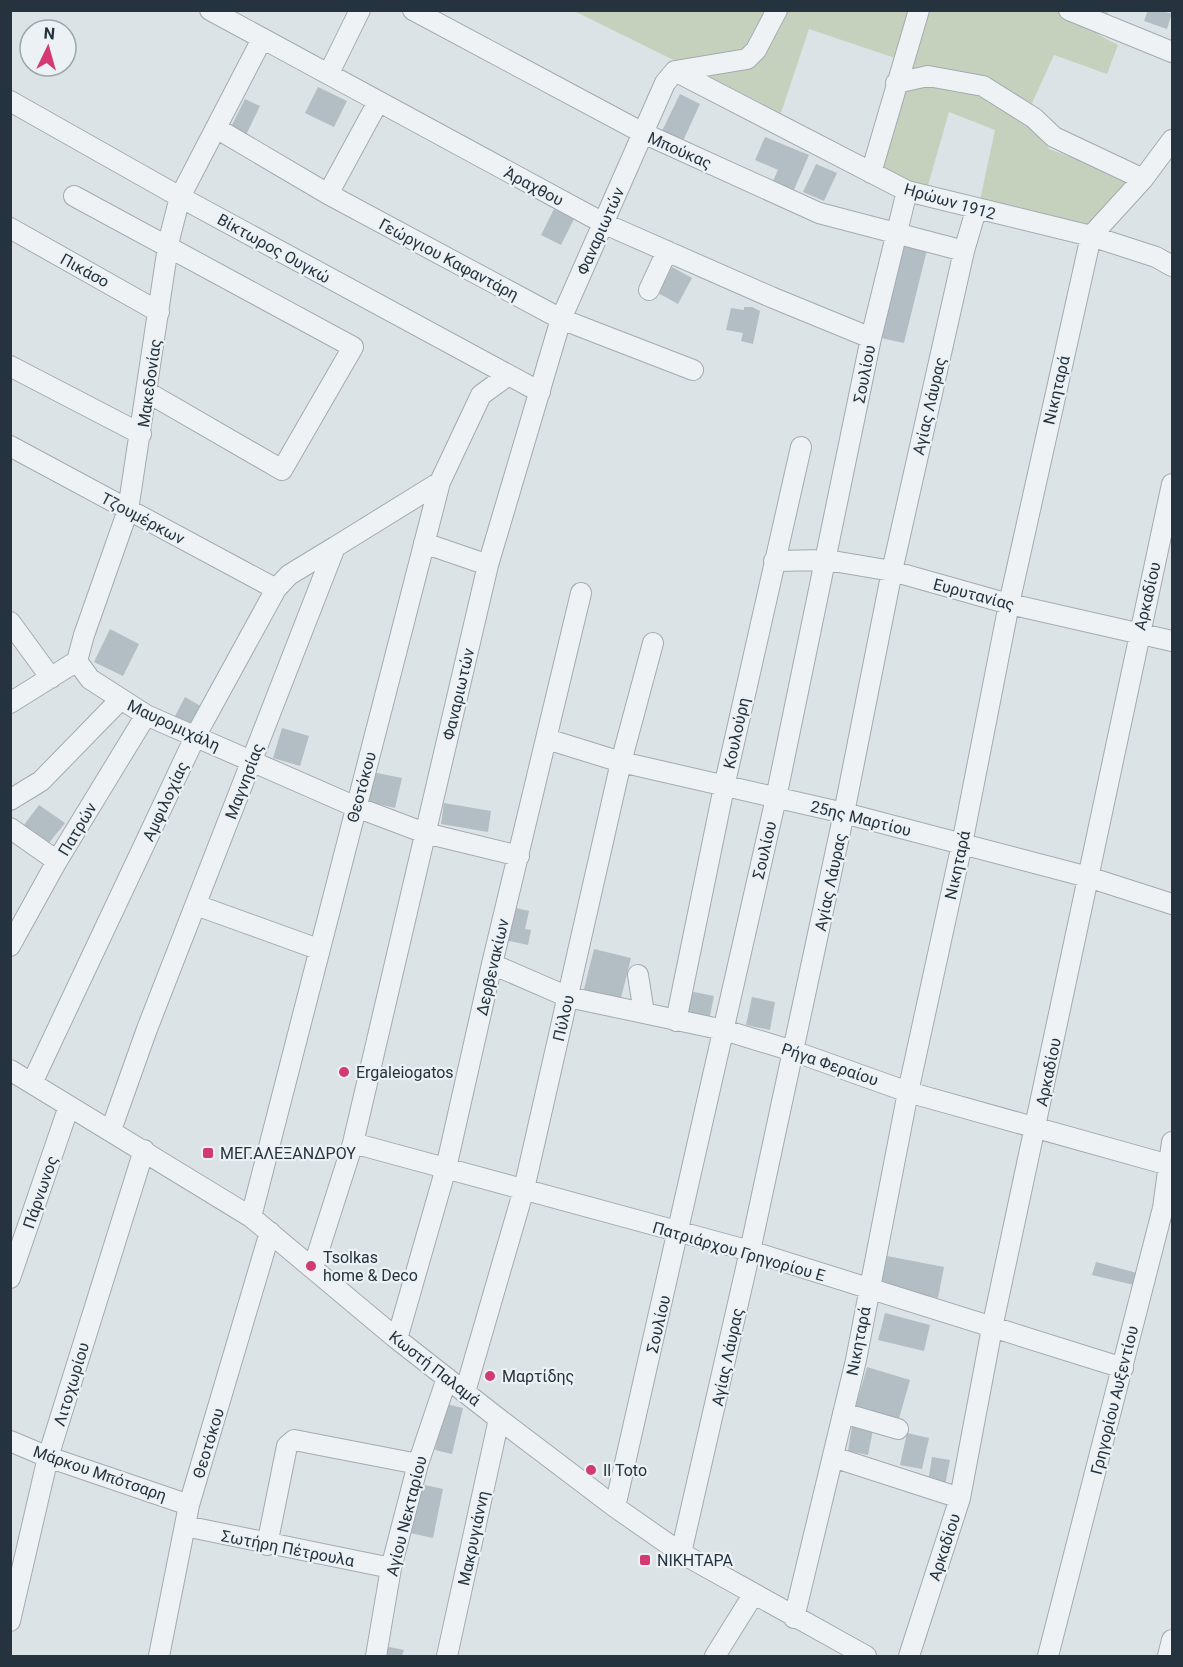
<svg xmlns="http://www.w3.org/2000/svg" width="1183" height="1667" viewBox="0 0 1183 1667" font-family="Roboto,sans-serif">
	<rect width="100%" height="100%" fill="#dce3e7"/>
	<path fill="#c6d1bd" d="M574 11H1109L1099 35 1118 45 1107 74 1054 55 1028 112 1049 149 1135 180 1087 228 980 200 995 130 949 112 927 189 881 171 907 62 809 29 781 113Z"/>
	<path fill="#b3bdc4" d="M1148 10 1172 13 1167 29 1144 21Z
		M318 87 347 101 334 127 305 113Z
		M680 94 700 104 683 141 662 131Z
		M245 99 260 106 245 137 230 129Z
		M765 137 809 155 793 192 772 183 778 170 755 160Z
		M816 164 837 173 824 201 803 192Z
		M554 209 574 219 561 245 541 235Z
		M904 244 927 250 904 343 881 338Z
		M672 267 692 278 678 304 658 293Z
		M744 307H752L760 311 753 344 741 341 743 333 726 330 731 308 744 310Z
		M110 629 139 644 123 676 94 662Z
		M185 697 204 708 193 729 174 718Z
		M282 728 309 736 300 766 273 758Z
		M372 772 402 778 395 808 366 801Z
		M444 803 491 811 488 832 441 824Z
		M39 805 65 823 49 843 24 825Z
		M512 907 529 911 525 929 531 930 528 945 505 940Z
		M594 949 631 958 620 1002 583 993Z
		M689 991 714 996 709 1021 684 1016Z
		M752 997 775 1002 770 1030 746 1025Z
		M887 1256 944 1267 938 1298 881 1286Z
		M1096 1262 1137 1273 1134 1285 1092 1275Z
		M885 1313 930 1325 924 1351 878 1340Z
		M867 1367 910 1380 898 1422 855 1409Z
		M446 1404 463 1408 452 1454 435 1450Z
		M852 1426 873 1430 868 1455 848 1451Z
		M907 1433 929 1438 922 1469 900 1465Z
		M932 1457 950 1460 945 1485 928 1482Z
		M420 1484 443 1489 433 1538 410 1533Z
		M384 1646 404 1650 402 1656H382Z"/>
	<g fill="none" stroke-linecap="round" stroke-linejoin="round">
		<defs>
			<path id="minor" d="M210 10 605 224 771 297 871 338
				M413 10 643 133 819 213 964 251
				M1069 10 1172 52
				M675 71 907 191 1091 236 1156 257 1172 266
				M329 73 360 10
				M896 83 928 76 983 86 1034 118 1054 137 1143 179
				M10 101 180 197 540 392
				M216 128 328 194 561 319 693 370
				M871 173 919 10
				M328 194 378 102
				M74 196 353 347 282 470 147 392
				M10 228 159 312
				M649 290 667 251
				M10 366 141 434
				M10 446 276 589
				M424 543 488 565
				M774 561 827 560 892 571 1009 604 1172 641
				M10 622 51 678
				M77 661 90 679 146 715 356 807 425 833 519 856
				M10 703 77 661 84 635 128 510 169 240 180 197 262 39
				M547 739 621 762 844 813 1088 877 1172 904
				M10 800 41 781 120 700
				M10 828 57 861
				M196 905 318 949
				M10 946 57 861 146 715
				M492 964 568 997 724 1030 793 1051 908 1092 1169 1165
				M638 975 644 1013
				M676 1021 724 787 801 447
				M10 1070 251 1217 397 1339 499 1419 615 1507 681 1553 866 1656
				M32 1083 196 735 276 589 289 575 335 547
				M111 1130 147 1029 335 547 440 482
				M353 1143 750 1251 1123 1368
				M251 1217 440 482 481 395 507 376
				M313 1268 353 1143 488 565 561 319 665 83 675 71 747 59 756 50 777 10
				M10 1278 69 1106
				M397 1339 446 1168 492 964 581 593
				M465 1392 524 1189 621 762 653 643
				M843 1413 898 1429
				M10 1441 48 1457 189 1505
				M833 1457 960 1498
				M615 1507 776 798 871 338 907 191
				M185 1526 391 1568
				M267 1545 287 1446 294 1440 418 1464
				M681 1553 750 1251 844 813 892 571 964 251 976 210
				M794 1618 856 1360 908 1092 962 844 1009 604 1091 236 1143 179 1172 140
				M10 1621 48 1457 144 1150
				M159 1656 189 1505 270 1232
				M376 1656 391 1568 418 1464 447 1378
				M447 1656 499 1419
				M715 1656 753 1595
				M909 1656 960 1498 992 1328 1172 484
				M1048 1656 1163 1208 1172 1142
				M1168 1656 1172 1640"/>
		</defs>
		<use href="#minor" stroke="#a1abb1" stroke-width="22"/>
		<use href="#minor" stroke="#eff2f5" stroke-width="20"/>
	</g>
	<g fill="#d33a71" stroke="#ebf1f5" stroke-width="2">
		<circle cx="344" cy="1072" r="6"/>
		<rect x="202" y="1147" width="12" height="12" rx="3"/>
		<circle cx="311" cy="1266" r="6"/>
		<circle cx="490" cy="1376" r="6"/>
		<circle cx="591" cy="1470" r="6"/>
		<rect x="639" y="1554" width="12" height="12" rx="3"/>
	</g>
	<g text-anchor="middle" stroke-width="4.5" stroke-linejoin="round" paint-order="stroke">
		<g font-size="16" fill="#25333e" stroke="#ebf1f5">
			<text transform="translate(680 150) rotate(24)" y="6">Μπούκας</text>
			<text transform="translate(534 186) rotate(28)" y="6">Άραχθου</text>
			<text transform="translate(950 201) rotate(16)" y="6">Ηρώων 1912</text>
			<text transform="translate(600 231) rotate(-66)" y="6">Φαναριωτών</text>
			<text transform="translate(274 248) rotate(29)" y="6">Βίκτωρος Ουγκώ</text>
			<text transform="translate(449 259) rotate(28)" y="6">Γεώργιου Καφαντάρη</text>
			<text transform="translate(85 270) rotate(29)" y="6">Πικάσο</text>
			<text transform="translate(864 374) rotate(-79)" y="6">Σουλίου</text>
			<text transform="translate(149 383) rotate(-82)" y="6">Μακεδονίας</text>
			<text transform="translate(1056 390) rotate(-77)" y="6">Νικηταρά</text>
			<text transform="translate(929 406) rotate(-77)" y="6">Αγίας Λάυρας</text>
			<text transform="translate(143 518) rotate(28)" y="6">Τζουμέρκων</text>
			<text transform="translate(974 594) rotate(15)" y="6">Ευρυτανίας</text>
			<text transform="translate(1147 596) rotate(-77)" y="6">Αρκαδίου</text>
			<text transform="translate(458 694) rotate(-77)" y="6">Φαναριωτών</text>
			<text transform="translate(174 725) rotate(25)" y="6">Μαυρομιχάλη</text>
			<text transform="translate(736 733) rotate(-78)" y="6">Κουλούρη</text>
			<text transform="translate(244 781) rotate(-69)" y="6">Μαγνησίας</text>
			<text transform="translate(361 787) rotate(-75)" y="6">Θεοτόκου</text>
			<text transform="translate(165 801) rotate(-65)" y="6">Αμφιλοχίας</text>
			<text transform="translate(861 818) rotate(14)" y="6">25ης Μαρτίου</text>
			<text transform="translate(77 829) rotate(-59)" y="6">Πατρών</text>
			<text transform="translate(764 850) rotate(-77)" y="6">Σουλίου</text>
			<text transform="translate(957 865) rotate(-78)" y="6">Νικηταρά</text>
			<text transform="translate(830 882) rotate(-78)" y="6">Αγίας Λάυρας</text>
			<text transform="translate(492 967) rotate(-77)" y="6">Δερβενακίων</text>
			<text transform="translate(563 1018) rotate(-77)" y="6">Πύλου</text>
			<text transform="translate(830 1064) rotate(19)" y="6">Ρήγα Φεραίου</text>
			<text transform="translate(1048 1072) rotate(-78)" y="6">Αρκαδίου</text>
			<text transform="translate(40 1192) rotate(-71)" y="6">Πάρνωνος</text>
			<text transform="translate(739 1251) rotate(16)" y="6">Πατριάρχου Γρηγορίου Ε</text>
			<text transform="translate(658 1324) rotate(-77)" y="6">Σουλίου</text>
			<text transform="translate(858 1341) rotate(-79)" y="6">Νικηταρά</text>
			<text transform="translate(727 1357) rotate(-78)" y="6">Αγίας Λάυρας</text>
			<text transform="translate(435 1368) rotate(38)" y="6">Κωστή Παλαμά</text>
			<text transform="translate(71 1384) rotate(-73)" y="6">Λιτοχωρίου</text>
			<text transform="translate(1114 1400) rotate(-76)" y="6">Γρηγορίου Αυξεντίου</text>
			<text transform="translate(208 1443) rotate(-73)" y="6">Θεοτόκου</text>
			<text transform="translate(100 1473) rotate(19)" y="6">Μάρκου Μπότσαρη</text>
			<text transform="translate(406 1516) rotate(-76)" y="6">Αγίου Νεκταρίου</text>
			<text transform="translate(473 1538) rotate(-78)" y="6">Μακρυγιάννη</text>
			<text transform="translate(944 1547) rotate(-72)" y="6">Αρκαδίου</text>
			<text transform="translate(288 1548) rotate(11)" y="6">Σωτήρη Πέτρουλα</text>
		</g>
		<g font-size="16" fill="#25333e" stroke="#ebf1f5" text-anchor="start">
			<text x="356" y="1078">Ergaleiogatos</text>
			<text x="220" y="1159">ΜΕΓ.ΑΛΕΞΑΝΔΡΟΥ</text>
			<text x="323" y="1263">Tsolkas<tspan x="323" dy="18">home &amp; Deco</tspan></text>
			<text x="502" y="1382">Μαρτίδης</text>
			<text x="603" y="1476">Il Toto</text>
			<text x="657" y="1566">ΝΙΚΗΤΑΡΑ</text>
		</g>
	</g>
	<rect width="1183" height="1667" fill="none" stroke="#25333e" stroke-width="24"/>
	<g transform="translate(48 48) rotate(5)"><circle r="28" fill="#ebf1f5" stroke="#9ca5ac" stroke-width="1.5"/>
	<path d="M0-4.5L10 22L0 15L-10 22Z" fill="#d33a71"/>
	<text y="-9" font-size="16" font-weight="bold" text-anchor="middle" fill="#25333e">N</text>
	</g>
</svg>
